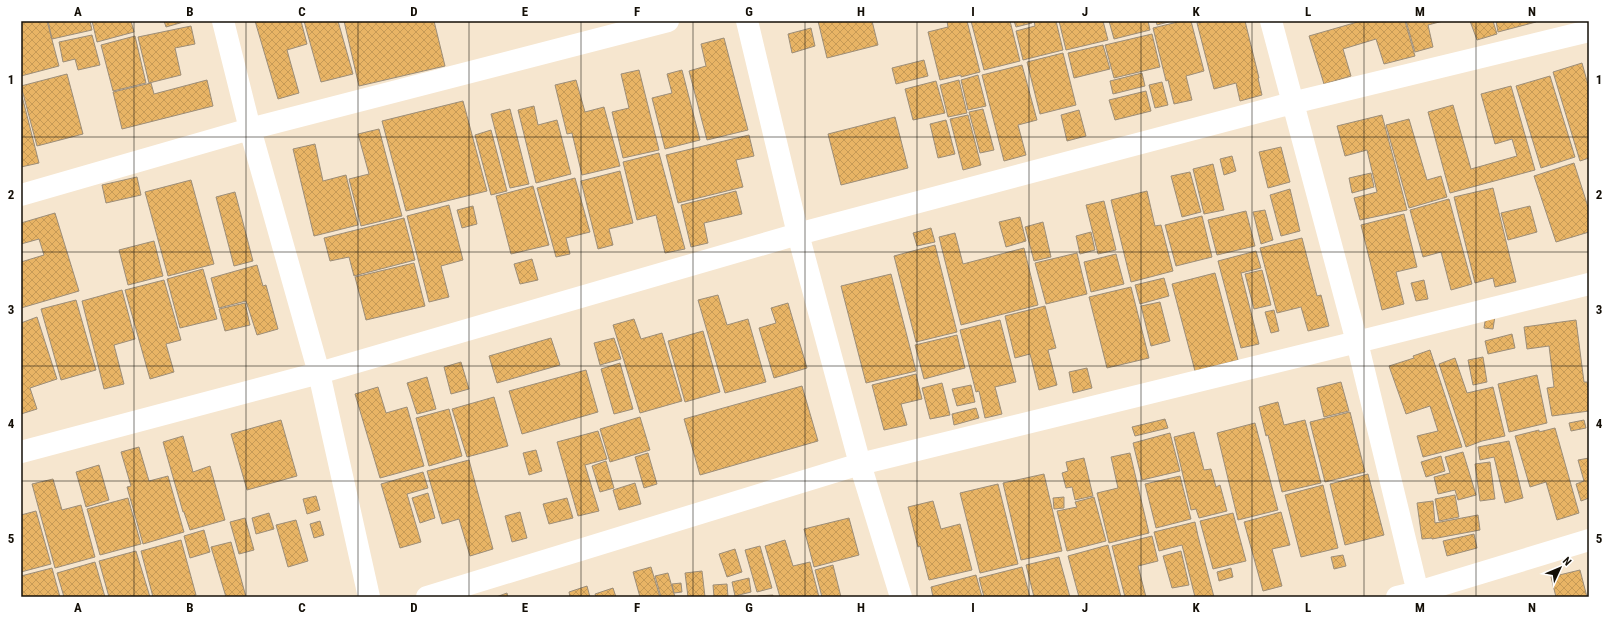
<svg xmlns="http://www.w3.org/2000/svg" width="1610" height="618" viewBox="0 0 1610 618" font-family="'Roboto Condensed',sans-serif">
	<defs>
		<pattern id="building-cross-hatch" width="8" height="8" patternUnits="userSpaceOnUse"><rect width="8" height="8" fill="#e8b465"/><path d="M0 0l8 8M0 8l8-8" fill="none" stroke="#c69a56"/></pattern>
	</defs>
	<rect width="100%" height="100%" fill="#f6e6cf"/>
	<path fill="url(#building-cross-hatch)" stroke="#9c8d78" d="M21 21H47L59 66 21 76Z
		M48 21H90L92 30 52 39Z
		M92 21H131L134 32 97 42Z
		M164 21H187L166 27Z
		M255 21H301L307 44 287 50 299 93 278 99Z
		M304 21H338L353 74 321 82Z
		M344 21H434L445 66 359 86Z
		M818 21H872L878 45 827 58Z
		M947 21H967L980 72 961 77V75L940 80 928 32 948 27Z
		M971 21H1010L1020 61 984 70Z
		M1014 21H1032V23L1016 27Z
		M1034 21H1056L1063 50 1023 60 1016 31 1035 26Z
		M1059 21H1103L1108 40 1066 50Z
		M1109 21H1148L1150 30 1114 39Z
		M1156 21H1172L1157 25Z
		M1182 21H1191L1204 71 1186 76 1192 100 1174 104 1168 80 1166 81 1153 28Z
		M1208 21H1245L1259 78H1258L1262 95 1240 101 1236 83 1214 89 1197 23Z
		M1361 21H1405L1415 56 1384 64 1376 39 1343 49 1351 76 1324 84 1309 36Z
		M1406 21H1443L1428 25 1433 47 1415 52Z
		M1470 21H1493L1497 34 1477 40Z
		M1496 21H1536V22L1498 32Z
		M191 26 195 44 175 48 181 75 149 83 138 37Z
		M811 28 815 46 792 53 788 34Z
		M1152 34 1160 67 1114 78 1105 45Z
		M92 35 100 65 78 70 75 59 63 62 59 42Z
		M135 36 146 83 113 91 101 45Z
		M724 38 748 130 707 140 689 71 706 66 701 44Z
		M1103 45 1110 69 1074 78 1068 53Z
		M1063 53 1076 105 1040 114 1027 62Z
		M924 60 928 76 896 84 892 68Z
		M1582 63 1589 88V158L1580 161 1553 72Z
		M1022 65 1037 120 1018 125 1026 155 1004 161 982 75Z
		M639 70 659 150 623 158 612 112 629 108 621 74Z
		M682 70 700 140 665 149 652 98 672 93 667 74Z
		M1142 73 1145 86 1113 94 1110 81Z
		M67 74 83 134 37 146 21 86Z
		M978 75 986 106 968 110 961 80Z
		M1550 76 1575 157 1541 168 1516 86Z
		M207 80 213 106 122 129 113 92 151 83 154 94Z
		M576 80 585 112 604 107 620 166 582 175 572 133 567 134 555 85Z
		M959 80 967 113 948 117 940 85Z
		M936 81 945 113 913 120 905 89Z
		M1162 82 1168 105 1155 108 1149 85Z
		M1511 86 1535 170 1450 193 1428 112 1453 105 1471 169 1517 156 1512 139 1495 144 1481 94Z
		M1146 91 1151 111 1115 120 1109 100Z
		M21 92 39 163 21 167Z
		M463 101 487 191 406 211 382 121Z
		M534 106 538 125 557 120 571 174 536 183 518 110Z
		M510 109 529 184 510 188 491 114Z
		M983 109 994 150 980 153 969 112Z
		M1079 110 1086 136 1067 141 1061 115Z
		M968 115 981 165 963 170 950 119Z
		M1382 115 1407 210 1360 220 1354 198 1377 192 1367 150 1345 156 1337 126Z
		M895 117 908 168 841 185 828 134Z
		M1409 119 1427 180 1441 176 1447 197 1409 208 1386 125Z
		M946 120 955 154 938 158 930 124Z
		M379 129 402 216 361 226 349 179 369 174 358 134Z
		M491 130 507 191 491 195 475 135Z
		M749 135 754 156 736 160 743 187 678 203 666 155Z
		M315 144 323 181 346 175 358 225 314 236 293 149Z
		M1281 147 1290 182 1268 188 1259 152Z
		M659 153 685 249 665 253 656 215 637 220 623 162Z
		M1232 156 1236 171 1224 175 1220 159Z
		M1574 163 1589 210V232L1556 242 1534 176Z
		M1213 164 1224 210 1204 214 1193 169Z
		M620 171 633 223 609 229 613 245 598 249 581 181Z
		M1190 172 1201 212 1182 217 1171 176Z
		M1371 173 1374 187 1352 193 1349 178Z
		M137 177 141 195 106 203 102 185Z
		M575 178 590 232 566 238 570 254 556 257 537 188Z
		M191 180 214 264 168 276 145 192Z
		M533 186 549 245 511 254 496 196Z
		M1493 188 1516 282 1495 287 1493 278 1475 283 1454 197Z
		M1290 189 1300 231 1281 236 1270 195Z
		M736 191 742 214 704 223 708 243 691 247 681 205Z
		M1147 191 1155 226 1161 225 1173 271 1131 282 1111 200Z
		M235 192 253 261 234 266 216 197Z
		M1449 199 1472 284 1451 290 1441 252 1423 257 1410 210Z
		M1104 201 1116 250 1098 254 1086 205Z
		M449 205 463 260 441 266 449 297 429 302 407 216Z
		M473 206 477 224 462 228 457 210Z
		M1530 206 1537 232 1508 240 1501 213Z
		M1265 210 1273 240 1261 244 1253 212Z
		M1246 211 1255 246 1217 255 1208 220Z
		M55 213 79 291 21 308V262L44 255 39 239 21 244V223Z
		M1404 214 1417 267 1396 272 1404 304 1382 310 1361 225Z
		M1202 216 1212 257 1176 266 1165 225Z
		M1020 217 1026 241 1006 247 999 222Z
		M404 218 415 260 354 276 349 257 330 261 324 238Z
		M1043 222 1051 257 1034 261 1025 227Z
		M931 228 935 242 917 246 913 233Z
		M1091 232 1095 250 1080 254 1076 236Z
		M955 233 963 264 1024 248 1038 305 961 325 939 237Z
		M1302 238 1317 296 1321 295 1329 326 1308 331 1301 307 1277 313 1260 248Z
		M154 241 163 276 128 285 119 250Z
		M935 245 957 332 916 342 894 256Z
		M1256 251 1261 268 1241 273 1259 344 1241 348 1218 261Z
		M1077 253 1087 294 1046 304 1035 263Z
		M1116 254 1124 284 1091 292 1084 262Z
		M532 259 538 280 520 284 514 264Z
		M414 263 425 306 366 320 355 277Z
		M257 265 263 286 266 285 278 329 257 335 246 301 219 308 211 278Z
		M203 269 217 319 180 328 167 279Z
		M1262 270 1271 305 1254 309 1245 274Z
		M1215 273 1238 360 1195 371 1172 284Z
		M891 274 916 371 866 383 841 286Z
		M1164 278 1169 296 1140 304 1135 285Z
		M164 280 181 340 166 344 174 372 150 379 125 290Z
		M1424 280 1428 299 1416 301 1411 283Z
		M1131 287 1149 358 1107 368 1089 297Z
		M122 290 135 339 114 345 124 384 104 389 82 301Z
		M718 295 727 325 748 319 766 382 725 393 698 300Z
		M76 300 96 370 61 380 41 309Z
		M1160 302 1170 341 1151 346 1141 306Z
		M245 303 250 325 225 331 219 309Z
		M788 303 807 368 774 378 759 328 776 323 771 308Z
		M1045 306 1056 348 1048 350 1057 385 1039 390 1030 354 1015 358 1005 316Z
		M1274 310 1279 331 1271 333 1265 312Z
		M1486 315 1495 316 1493 329 1484 328Z
		M37 317 57 379 30 388 37 409 21 414V323Z
		M634 319 641 339 662 333 682 401 640 413 613 325Z
		M1000 320 1016 382 995 387 1002 414 985 418 979 391 976 392 960 330Z
		M1576 320 1584 382H1587L1589 391V411L1552 416 1547 388 1554 387 1549 346 1527 349 1524 327Z
		M703 331 720 392 685 402 668 341Z
		M1512 334 1515 348 1488 354 1485 341Z
		M957 335 965 368 924 379 915 345Z
		M551 338 560 365 497 383 489 356Z
		M614 338 621 359 600 365 594 343Z
		M1430 350 1462 447 1423 457 1417 436 1438 431 1430 406 1406 414 1389 366 1414 358 1413 356Z
		M1483 357 1487 382 1473 385 1468 360Z
		M1455 358 1467 393 1493 387 1505 436 1482 441 1466 447 1439 364Z
		M461 362 469 389 451 394 444 367Z
		M620 363 633 409 614 414 601 369Z
		M1087 368 1092 388 1073 393 1069 372Z
		M586 370 598 412 522 434 509 391Z
		M916 374 922 399 901 404 907 425 884 430 872 385Z
		M1537 375 1547 423 1509 432 1498 384Z
		M427 377 436 409 417 414 407 383Z
		M1341 382 1349 411 1324 417 1317 388Z
		M942 383 950 415 930 419 922 388Z
		M971 385 975 402 957 406 952 389Z
		M802 386 818 441 700 475 684 419Z
		M378 387 386 413 407 407 424 466 380 478 355 394Z
		M494 397 508 446 467 457 452 409Z
		M1278 402 1284 425 1305 420 1321 483 1282 492 1268 435 1266 436 1259 407Z
		M976 408 979 418 954 425 952 414Z
		M449 409 462 456 429 466 416 418Z
		M1350 412 1365 472 1325 482 1310 422Z
		M640 417 650 450 610 462 600 429Z
		M1165 419 1168 428 1135 436 1132 427Z
		M281 420 297 476 247 490 231 434Z
		M1584 420 1586 428 1571 431 1569 423Z
		M1255 423 1278 510 1238 520 1217 433Z
		M1555 428 1579 513 1557 520 1546 482 1530 487 1515 436 1539 430V432Z
		M598 431 607 459 585 465 599 511 578 516 557 442Z
		M1194 432 1204 470 1211 469 1216 487 1220 485 1227 511 1199 518 1196 509 1191 510 1174 437Z
		M1170 433 1180 471 1142 480 1133 443Z
		M183 436 193 472 210 466 225 520 190 530 184 512H183L163 442Z
		M1509 441 1523 498 1505 503 1494 457 1480 460 1478 447Z
		M139 447 149 481 168 476 184 532 143 544 127 487 131 486 121 452Z
		M536 450 542 471 529 475 523 453Z
		M1463 452 1476 495 1458 500 1455 490 1438 494 1434 477 1450 473 1445 457Z
		M648 453 657 484 644 488 635 457Z
		M1130 453 1149 533 1109 543 1097 493 1118 488 1111 457Z
		M1441 456 1445 471 1426 477 1421 462Z
		M1084 458 1093 496 1075 500 1072 487 1066 488 1062 473 1068 471 1066 462Z
		M1589 458V498L1581 501 1576 484 1584 481 1578 460Z
		M469 460 493 549 470 556 459 519 442 524 427 471Z
		M606 461 614 488 600 492 592 466Z
		M1490 462 1495 499 1480 501 1475 464Z
		M99 465 109 500 86 507 76 472Z
		M423 472 428 488 407 494 421 542 400 548 381 484Z
		M1044 474 1062 551 1021 560 1003 483Z
		M1368 474 1384 535 1345 545 1330 484Z
		M1180 476 1191 519 1156 528 1145 484Z
		M53 479 62 510 81 505 95 557 55 568 32 484Z
		M635 483 641 504 619 510 613 490Z
		M998 484 1018 564 980 573 960 493Z
		M1323 485 1338 548 1301 557 1285 495Z
		M428 493 435 518 420 523 412 498Z
		M1455 495 1459 517 1439 521 1435 499Z
		M316 496 320 510 307 514 303 499Z
		M1064 497V508L1054 509 1053 498Z
		M1094 497 1106 541 1067 551 1057 511 1077 507 1075 502Z
		M128 498 141 544 100 555 87 509Z
		M567 498 573 518 549 524 543 504Z
		M933 501 941 529 960 524 972 570 929 580 920 546 918 547 908 507Z
		M1433 501 1435 523 1478 515 1480 530 1432 539V538L1422 539 1417 503Z
		M36 511 51 564 21 572V515Z
		M520 512 527 538 512 542 505 516Z
		M1281 512 1290 545 1272 549 1282 586 1263 591 1244 522Z
		M269 513 274 529 256 534 252 518Z
		M1233 513 1246 561 1213 569 1200 521Z
		M245 518 254 550 239 554 230 522Z
		M849 518 859 555 814 567 804 529Z
		M296 520 308 561 288 567 276 525Z
		M320 521 324 535 314 538 310 524Z
		M1195 522 1198 536 1214 597H1195L1182 545 1159 551 1154 532Z
		M204 530 210 552 190 558 184 536Z
		M1474 534 1477 548 1447 556 1443 541Z
		M1152 536 1158 561 1138 566 1146 597H1125L1112 546Z
		M181 540 196 595 190 597H153L141 551Z
		M785 540 793 566 810 562 819 597H780L765 546Z
		M231 542 246 597H226L211 547Z
		M1108 545 1121 597H1079L1068 556Z
		M760 546 772 588 757 592 745 550Z
		M735 549 742 572 727 577 719 554Z
		M136 551 150 597H109L99 561Z
		M1181 551 1189 585 1172 588 1163 556Z
		M1343 555 1346 566 1334 569 1331 557Z
		M1059 557 1070 597H1034L1026 565Z
		M95 562 105 597H64L57 573Z
		M833 565 841 597H822L815 570Z
		M651 567 660 597H640L633 572Z
		M1022 567 1030 597H984L979 578Z
		M52 568 60 597H21V576Z
		M1231 568 1233 577 1219 581 1217 572Z
		M1580 570 1587 597H1556L1551 577Z
		M702 571 705 597H688L685 573Z
		M668 573 675 597H661L655 576Z
		M976 575 982 597H933L931 587Z
		M749 578 751 592 735 596 732 582Z
		M681 583 682 592 674 593 672 584Z
		M727 584 728 597H714L713 585Z
		M587 586 590 597H570L569 592Z
		M613 588 616 597H596L595 594Z
		M507 593 508 597H496Z
		M773 595V597H758V596Z"/>
	<g fill="none" stroke-linecap="round" stroke-linejoin="round">
		<path stroke="#fff" stroke-width="22" d="M223 21 250 129 319 373 369 597
			M747 21 798 234 860 464 901 597
			M1271 21 1357 342 1419 597
			M21 195 250 129 668 21
			M21 452 319 373 798 234 1292 103 1589 31
			M427 597 860 464 1357 342 1589 284
			M1397 597 1418 592 1589 540"/>
	</g>
	<path fill="none" stroke="#140f07" stroke-width="1" stroke-opacity="0.55" d="M134 21V597M246 21V597M358 21V597M469 21V597M581 21V597M693 21V597M805 21V597M917 21V597M1029 21V597M1141 21V597M1252 21V597M1364 21V597M1476 21V597M21 137H1589M21 252H1589M21 366H1589M21 481H1589"/>
	<rect width="1610" height="618" fill="none" stroke="#ffffff" stroke-width="44"/>
	<g transform="translate(1560 568) rotate(46)" stroke="#ffffff" stroke-width="3" paint-order="stroke">
	<path d="M0-3L7 15L0 10L-7 15Z" fill="#140f07"/>
	<text y="-6" font-size="11" font-weight="bold" text-anchor="middle" fill="#140f07">N</text>
	</g>
	<rect x="22" y="22" width="1566" height="574" fill="none" stroke="#140f07" stroke-width="1.5"/>
	<g font-size="13" text-anchor="middle" font-weight="bold" fill="#140f07">
		<text x="78" y="16">A</text>
		<text x="190" y="16">B</text>
		<text x="302" y="16">C</text>
		<text x="414" y="16">D</text>
		<text x="525" y="16">E</text>
		<text x="637" y="16">F</text>
		<text x="749" y="16">G</text>
		<text x="861" y="16">H</text>
		<text x="973" y="16">I</text>
		<text x="1085" y="16">J</text>
		<text x="1196" y="16">K</text>
		<text x="1308" y="16">L</text>
		<text x="1420" y="16">M</text>
		<text x="1532" y="16">N</text>
		<text x="11" y="84">1</text>
		<text x="1599" y="84">1</text>
		<text x="11" y="199">2</text>
		<text x="1599" y="199">2</text>
		<text x="11" y="314">3</text>
		<text x="1599" y="314">3</text>
		<text x="11" y="428">4</text>
		<text x="1599" y="428">4</text>
		<text x="11" y="543">5</text>
		<text x="1599" y="543">5</text>
		<text x="78" y="612">A</text>
		<text x="190" y="612">B</text>
		<text x="302" y="612">C</text>
		<text x="414" y="612">D</text>
		<text x="525" y="612">E</text>
		<text x="637" y="612">F</text>
		<text x="749" y="612">G</text>
		<text x="861" y="612">H</text>
		<text x="973" y="612">I</text>
		<text x="1085" y="612">J</text>
		<text x="1196" y="612">K</text>
		<text x="1308" y="612">L</text>
		<text x="1420" y="612">M</text>
		<text x="1532" y="612">N</text>
	</g>
</svg>
